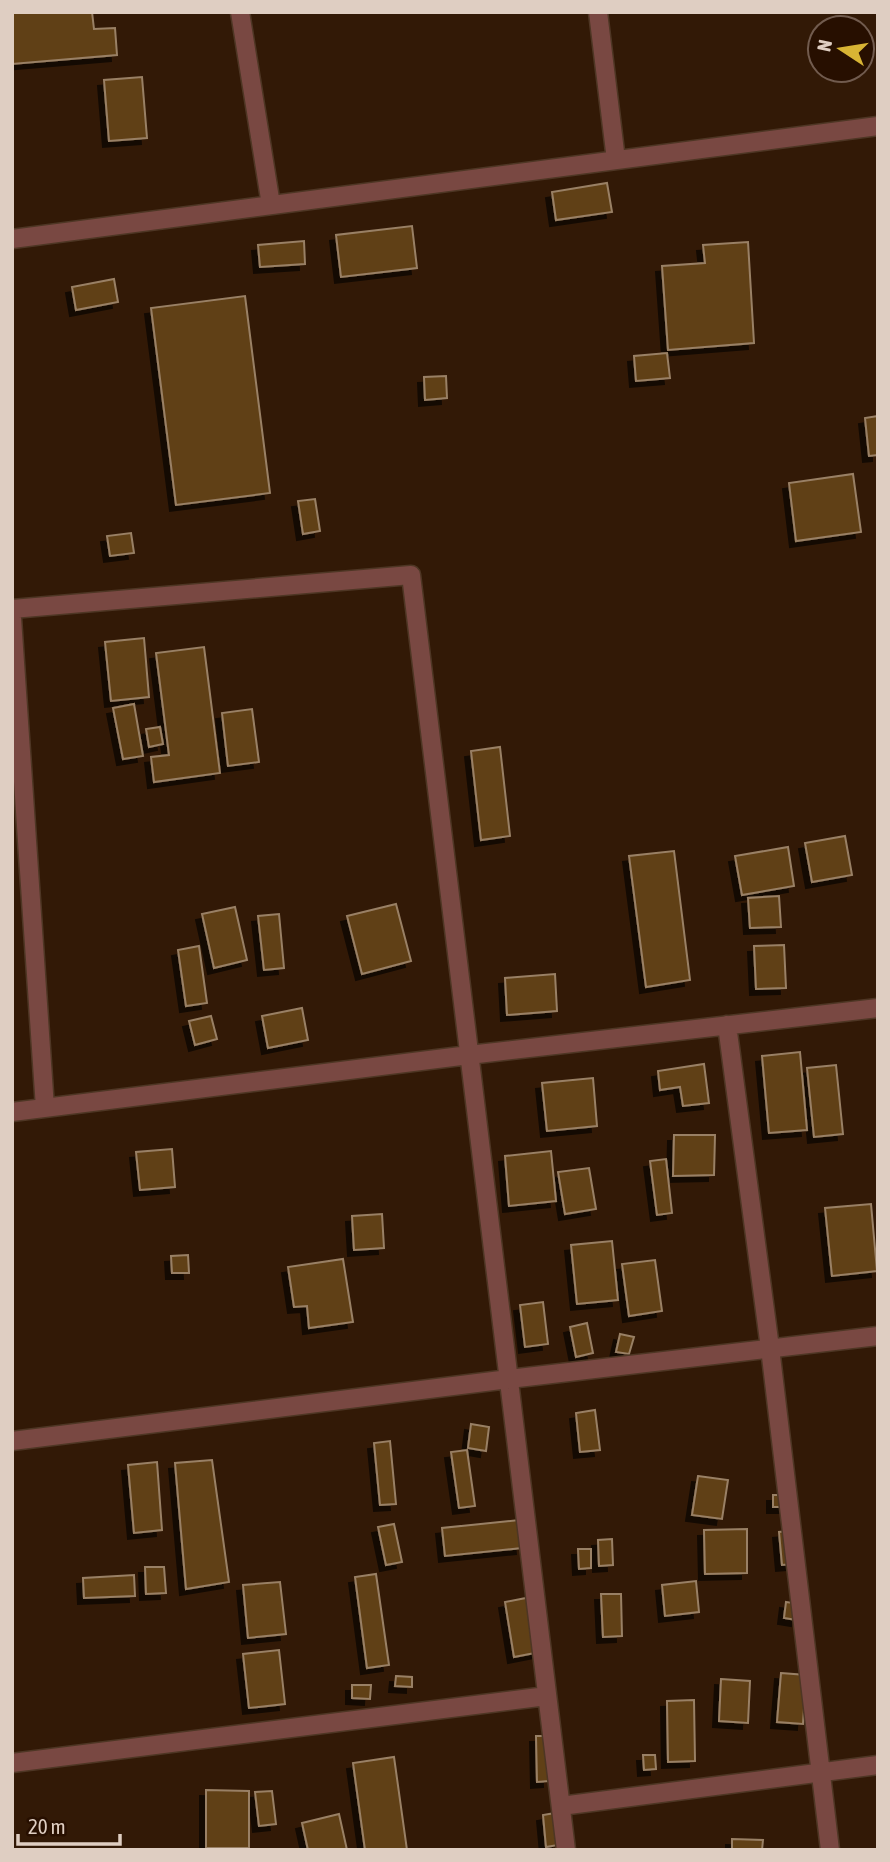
<svg xmlns="http://www.w3.org/2000/svg" width="890" height="1862" viewBox="0 0 890 1862" font-family="'Asap Condensed',sans-serif">
	<defs>
		<filter id="shadow"><feDropShadow dx="-6" dy="6" stdDeviation="0" flood-color="#0009"/></filter>
	</defs>
	<rect width="100%" height="100%" fill="#321906"/>
	<path fill="#603f16" stroke="#998065" stroke-width="2" filter="url(#shadow)" d="M12 12H92L94 29 115 28 117 55 12 64Z
		M142 77 147 138 109 141 104 80Z
		M607 183 612 212 556 220 552 192Z
		M412 226 417 268 341 277 336 235Z
		M304 241 305 264 260 267 258 245Z
		M748 242 754 343 668 350 662 266 705 263 703 245Z
		M114 279 118 302 76 310 72 287Z
		M245 296 270 493 176 505 151 308Z
		M667 353 670 378 636 381 634 356Z
		M446 376 447 398 425 400 424 377Z
		M878 416V455L869 456 865 418Z
		M853 474 861 532 796 541 789 483Z
		M315 499 320 531 303 534 298 501Z
		M131 533 134 553 110 556 107 536Z
		M144 638 149 697 111 701 105 642Z
		M204 647 220 773 154 782 151 757 169 755 156 653Z
		M134 704 143 756 123 759 113 708Z
		M252 709 259 762 228 766 222 713Z
		M160 727 163 744 149 747 146 729Z
		M500 747 510 836 481 840 471 751Z
		M845 836 852 875 812 882 805 843Z
		M788 847 794 886 742 895 735 856Z
		M674 851 690 980 646 987 629 856Z
		M779 896 781 927 750 928 748 898Z
		M396 904 411 961 362 974 347 916Z
		M235 907 247 960 214 968 202 914Z
		M279 914 284 968 264 970 258 916Z
		M784 945 786 988 756 989 754 946Z
		M199 946 207 1003 186 1006 178 950Z
		M555 974 557 1011 507 1015 505 978Z
		M302 1008 308 1040 268 1048 262 1016Z
		M211 1016 217 1039 195 1045 189 1021Z
		M800 1052 807 1130 769 1133 762 1056Z
		M704 1064 709 1103 683 1106 680 1087 660 1090 658 1071Z
		M836 1065 843 1134 814 1137 807 1068Z
		M593 1078 597 1126 547 1131 542 1083Z
		M674 1135H715L714 1175 673 1176Z
		M172 1149 175 1187 140 1190 136 1152Z
		M551 1151 556 1201 509 1206 505 1156Z
		M666 1159 672 1213 657 1215 650 1161Z
		M589 1168 596 1209 565 1214 558 1172Z
		M871 1204 877 1271 832 1276 825 1208Z
		M382 1214 384 1248 354 1250 352 1216Z
		M612 1241 618 1300 577 1304 571 1245Z
		M188 1255 189 1273H172L171 1256Z
		M343 1259 353 1322 309 1328 307 1306 294 1307 288 1267Z
		M655 1260 662 1311 629 1316 622 1264Z
		M543 1302 548 1344 525 1347 520 1305Z
		M587 1323 593 1353 576 1357 570 1327Z
		M620 1334 634 1337 629 1354 616 1352Z
		M595 1410 600 1450 580 1452 576 1413Z
		M471 1424 489 1427 486 1451 468 1448Z
		M390 1441 396 1504 380 1505 374 1443Z
		M467 1450 475 1506 459 1508 451 1452Z
		M212 1460 229 1582 186 1589 175 1463Z
		M157 1462 162 1530 134 1533 128 1465Z
		M698 1476 728 1480 722 1519 692 1515Z
		M773 1495H786V1507H773Z
		M519 1520 522 1548 445 1556 442 1528Z
		M394 1524 402 1562 386 1565 378 1527Z
		M747 1529V1573L705 1574 704 1530Z
		M788 1531 792 1564 782 1565 779 1532Z
		M612 1539 613 1565 599 1566 598 1540Z
		M578 1549H591V1568L579 1569Z
		M145 1567H164L166 1593 146 1594Z
		M376 1574 389 1665 367 1668 355 1577Z
		M134 1575 135 1596 84 1598 83 1578Z
		M696 1581 699 1612 665 1616 662 1585Z
		M280 1582 286 1634 248 1638 243 1585Z
		M601 1594H621L622 1636 603 1637Z
		M531 1597 540 1652 514 1657 505 1602Z
		M786 1602 800 1604 797 1620 784 1618Z
		M279 1650 285 1704 249 1708 243 1654Z
		M781 1673 806 1675 803 1724 777 1722Z
		M396 1676 412 1677V1687L395 1686Z
		M721 1679 750 1681 748 1723 719 1721Z
		M352 1685H371L370 1699 352 1698Z
		M694 1700 695 1761 668 1762 667 1701Z
		M536 1736H548L549 1781 537 1782Z
		M643 1755H655L656 1769 644 1770Z
		M394 1757 407 1850H365L353 1763Z
		M206 1790 249 1791V1848H206Z
		M272 1791 276 1824 259 1826 255 1792Z
		M555 1813 558 1845 546 1847 543 1815Z
		M339 1814 347 1850H308L302 1823Z
		M732 1839 763 1840 762 1850H732Z"/>
	<g fill="none" stroke-linecap="round" stroke-linejoin="round">
		<defs>
			<path id="minor" d="M240 12 271 205
				M598 12 616 160
				M12 239 878 126
				M12 609 411 575 566 1850
				M12 618 45 1108
				M727 1025 770 1348 830 1850
				M12 1112 469 1055 878 1008
				M12 1441 509 1379 878 1336
				M12 1763 547 1696
				M561 1806 878 1765"/>
		</defs>
		<use href="#minor" stroke="#4e3624" stroke-width="21"/>
		<use href="#minor" stroke="#794842" stroke-width="18"/>
	</g>
	<rect width="890" height="1862" fill="none" stroke="#dfcec2" stroke-width="28"/>
	<g transform="translate(841 49) rotate(282)"><circle r="33" fill="#270f00" stroke="#715b4e" stroke-width="2"/>
	<path d="M0-5L12 26L0 18L-12 26Z" fill="#d8b434"/>
	<text y="-10" font-size="19" font-weight="bold" text-anchor="middle" fill="#dfcec2">N</text>
	</g>
	<path d="M18 1834v10h102v-10" fill="none" stroke="#dfcec2" stroke-width="3.5"/>
	<text x="28" y="1834" font-size="21" fill="#dfcec2" stroke="#270f00" stroke-width="5" paint-order="stroke">20 m</text>
</svg>
